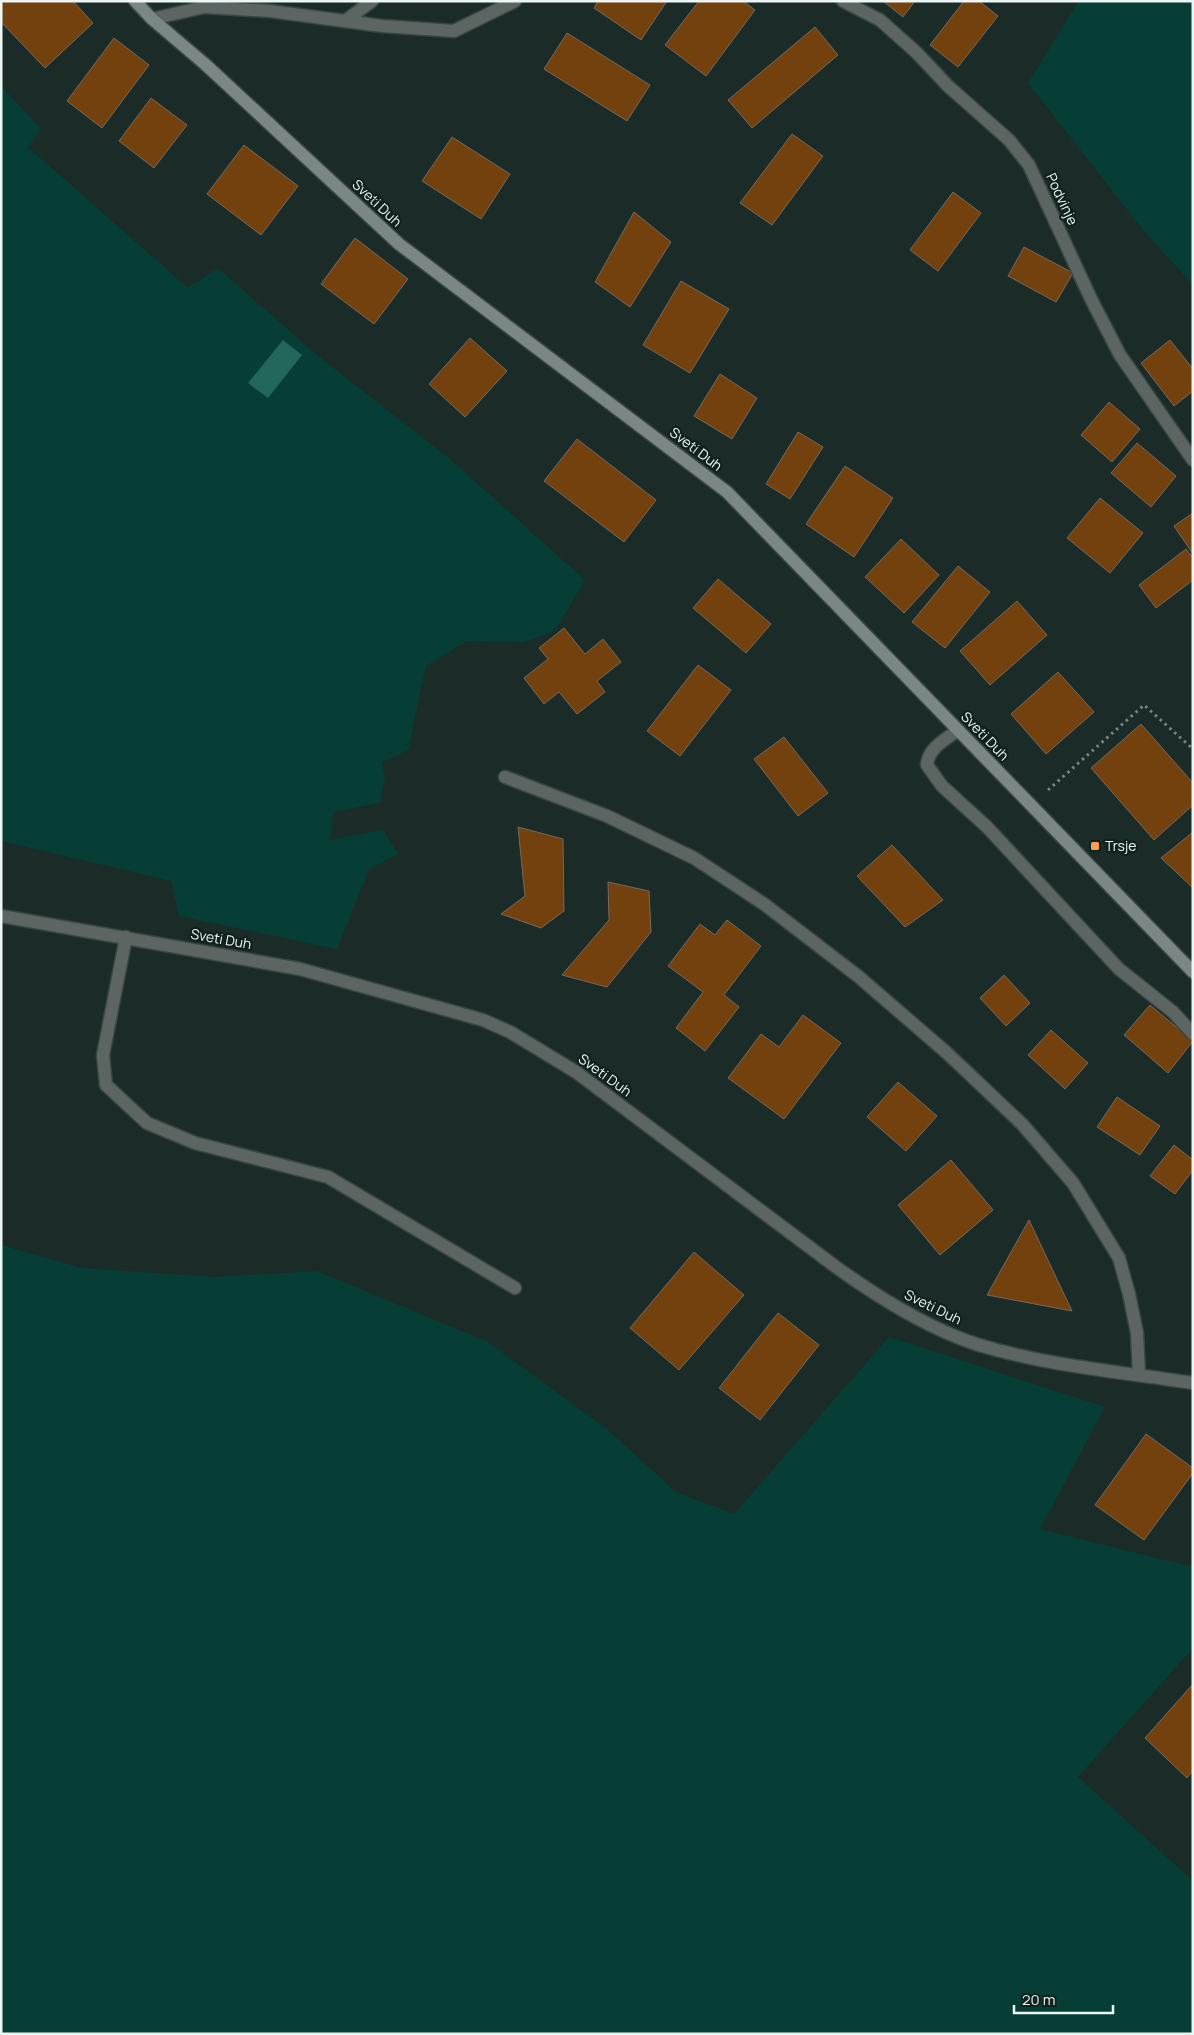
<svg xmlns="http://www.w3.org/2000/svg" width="1194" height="2035" viewBox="0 0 1194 2035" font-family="Manrope,sans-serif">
	<rect width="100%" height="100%" fill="#1b2b28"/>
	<path fill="#063e36" d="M1079 1H1193V285L1143 230 1028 83Z
		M1 86 41 129 28 147 188 288 218 268 312 351 450 459 585 580 555 631 524 642 467 641 426 666 408 750 382 762 385 779 380 803 333 812 330 840 383 830 398 854 369 869 337 949 179 916 171 881 1 841Z
		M1 1245 82 1268 214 1277 317 1271 488 1342 608 1430 676 1492 734 1514 889 1337 1105 1407 1040 1529 1193 1567V1648L1078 1777 1193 1881V2034H1Z"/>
	<path fill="#23665c" d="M283 340 302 355 268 398 248 383Z"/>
	<path fill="#73410e" stroke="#76695f" d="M1 1H73L93 23 45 68 1 22Z
		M598 1H667L641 40 594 8Z
		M699 1H743L755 10 706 76 665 45Z
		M883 1H915L903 17Z
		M964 1H979L998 16 958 67 930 45Z
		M815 27 838 55 752 128 728 100Z
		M567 33 650 85 627 121 544 69Z
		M114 38 149 65 102 128 67 101Z
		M151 98 187 125 154 168 119 141Z
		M792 134 823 156 772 225 740 203Z
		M452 137 510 174 481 219 422 181Z
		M244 145 298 186 261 235 207 194Z
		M953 192 981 213 938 271 910 250Z
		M634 212 671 242 630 307 595 282Z
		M355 238 408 279 374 324 321 284Z
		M1024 247 1073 273 1056 302 1008 276Z
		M681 281 729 309 690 373 643 345Z
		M470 338 507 371 465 417 429 384Z
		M1170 340 1193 369V391L1174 406 1141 363Z
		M720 374 757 398 732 439 694 416Z
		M1109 402 1140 429 1112 462 1081 435Z
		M798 432 823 447 790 499 766 484Z
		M577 439 656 500 624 542 544 481Z
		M1137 443 1176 476 1151 507 1111 473Z
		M845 466 893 498 854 557 806 524Z
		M1100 498 1143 533 1110 573 1067 538Z
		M1193 513V554L1174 526Z
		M901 539 939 575 904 613 865 577Z
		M1186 549 1193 558V580L1156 608 1139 585Z
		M958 566 990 592 945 648 912 622Z
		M718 579 771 624 746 653 693 608Z
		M1017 601 1047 635 990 685 960 651Z
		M564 628 585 654 603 639 621 662 597 681 605 692 577 714 559 692 544 704 524 678 548 659 539 648Z
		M698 665 731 690 680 756 647 731Z
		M1058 672 1094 712 1046 754 1011 714Z
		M1141 724 1193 783V805L1154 840 1091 768Z
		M784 737 828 793 798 816 754 759Z
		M518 827 563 839 564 911 541 928 501 914 525 896Z
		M1193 832V888L1161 858Z
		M892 845 943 900 905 927 857 876Z
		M608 882 649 891 651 932 607 987 562 975 609 920Z
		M727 920 761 946 724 995 739 1007 705 1051 676 1028 703 992 668 966 700 924 715 935Z
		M1004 975 1030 1003 1006 1026 980 998Z
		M1150 1005 1193 1041 1168 1073 1124 1035Z
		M803 1015 841 1043 784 1119 728 1078 761 1034 779 1047Z
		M1051 1030 1088 1063 1065 1089 1028 1055Z
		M898 1082 937 1116 906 1151 867 1117Z
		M1117 1097 1160 1126 1140 1155 1097 1127Z
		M1174 1145 1193 1160V1170L1175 1194 1150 1176Z
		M951 1160 993 1210 940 1255 898 1205Z
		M1029 1220 1072 1311 987 1295Z
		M694 1252 744 1295 679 1370 630 1328Z
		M778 1313 819 1345 760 1420 719 1388Z
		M1146 1434 1193 1468V1473L1144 1540 1095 1505Z
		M1193 1684V1770L1187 1778 1145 1738Z"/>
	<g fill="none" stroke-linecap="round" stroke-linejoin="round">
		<defs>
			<path id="lane" d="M345 21 372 1
				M958 730C945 740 928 748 927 765L942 786 987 827 1119 969 1173 1012 1193 1034
				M126 937 103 1055 106 1085 147 1123 195 1143 328 1177 515 1288"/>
			<path id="street" d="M843 1 880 20 917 53 948 86 1009 140 1029 165 1091 299 1120 355 1193 460
				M152 19 204 7 270 11 382 26 454 31 515 1
				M505 777 607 816 694 858 764 904 859 977 947 1053 1022 1124 1073 1183 1119 1258 1129 1294 1137 1333 1139 1374
				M1 916 300 969 483 1020 510 1032 576 1072 836 1267C879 1298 928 1329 979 1345 1048 1366 1122 1372 1193 1383"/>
			<path id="secondary" d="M135 1 152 19 206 65 399 244 727 492 1193 972"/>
		</defs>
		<use href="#lane" stroke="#384745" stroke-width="15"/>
		<use href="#street" stroke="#384745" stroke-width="15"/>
		<use href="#secondary" stroke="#384745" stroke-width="15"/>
		<path stroke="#798683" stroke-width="3" stroke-dasharray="2.5 4" stroke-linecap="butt" d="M1048 790 1144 705 1193 749"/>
		<use href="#lane" stroke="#5d6563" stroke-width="12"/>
		<use href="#street" stroke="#5d6563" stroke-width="12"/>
		<use href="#secondary" stroke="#7b8784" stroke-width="12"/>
	</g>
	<rect fill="#fa9f4f" stroke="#11211e" stroke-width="2" x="1090" y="841" width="10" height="10" rx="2.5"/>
	<g text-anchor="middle" stroke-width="4.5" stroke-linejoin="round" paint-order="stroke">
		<g font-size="14" fill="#ecf6f4" stroke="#11211e">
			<text transform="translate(1062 199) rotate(65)" y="5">Podvinje</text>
			<text transform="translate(377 203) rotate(43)" y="5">Sveti Duh</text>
			<text transform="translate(696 449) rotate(37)" y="5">Sveti Duh</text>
			<text transform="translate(985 736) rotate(46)" y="5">Sveti Duh</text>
			<text transform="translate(221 939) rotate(10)" y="5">Sveti Duh</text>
			<text transform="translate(605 1075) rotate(36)" y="5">Sveti Duh</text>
			<text transform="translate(933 1307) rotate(26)" y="5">Sveti Duh</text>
		</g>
		<g font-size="14" fill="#ecf6f4" stroke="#11211e" text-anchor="start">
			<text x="1105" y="851">Trsje</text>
		</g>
	</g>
	<rect width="1194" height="2035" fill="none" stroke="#ecf6f4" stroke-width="5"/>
	<path d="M1014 2005v8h99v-8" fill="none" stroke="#ecf6f4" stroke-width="2.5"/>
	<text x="1022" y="2005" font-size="15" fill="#ecf6f4" stroke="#11211e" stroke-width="4" paint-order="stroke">20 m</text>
</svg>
